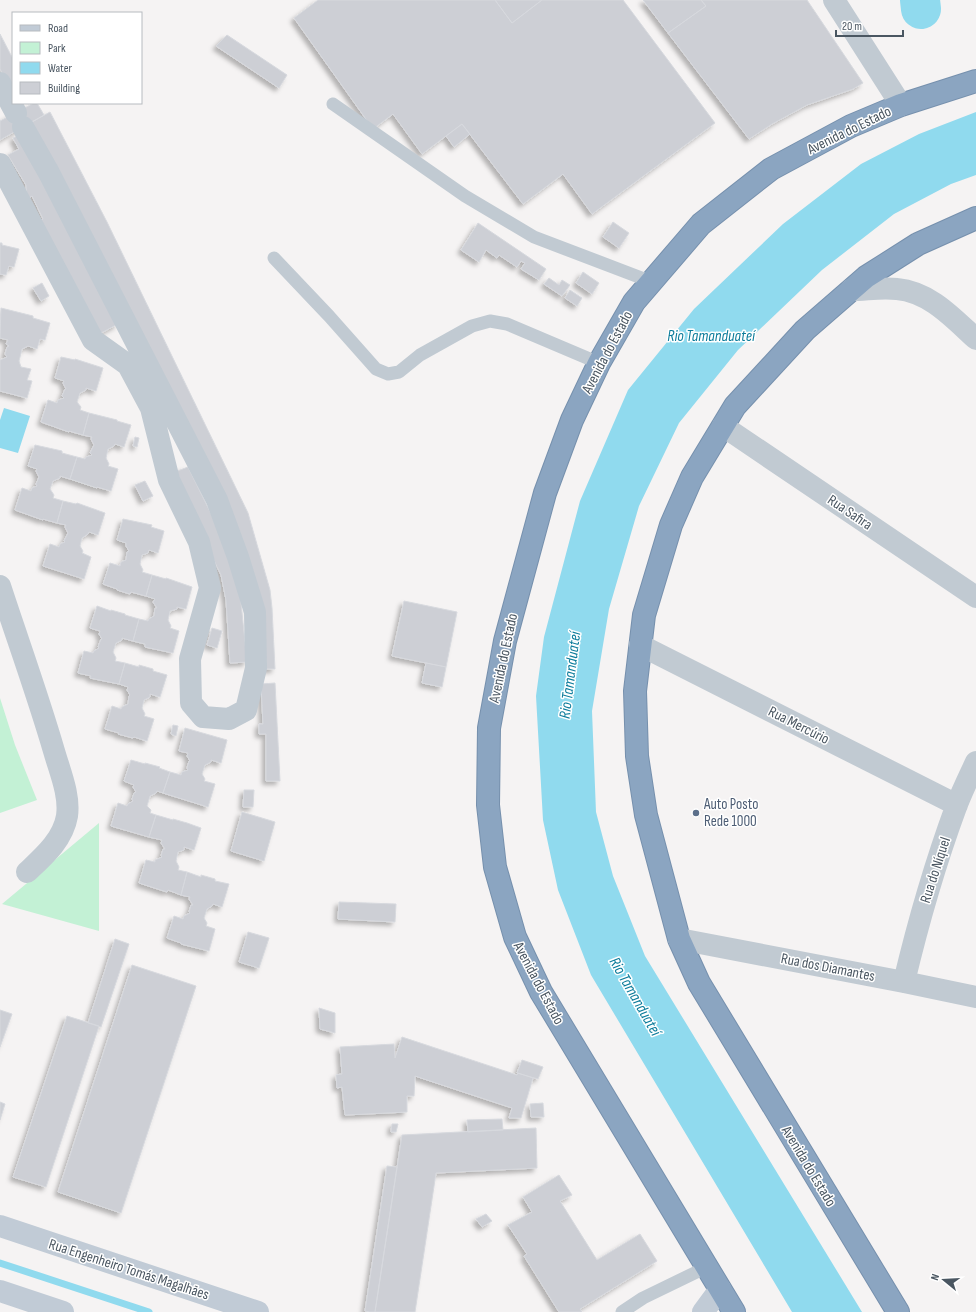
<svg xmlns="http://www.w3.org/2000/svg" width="976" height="1312" viewBox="0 0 976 1312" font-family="'Sofia Sans Condensed',sans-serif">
	<defs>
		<filter id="shadow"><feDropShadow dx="-3.5" dy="3.5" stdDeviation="2" flood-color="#0004"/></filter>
	</defs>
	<rect width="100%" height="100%" fill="#f5f3f3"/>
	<path fill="#c3f1d5" d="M0 698 15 745 37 800 0 813Z
		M99 823V931L2 904Z"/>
	<path fill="#90daee" d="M976 112V175L951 184 894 214 822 270 738 350 679 423 639 506 609 609 592 711 596 812 613 876 645 956 862 1312H792L591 975 558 890 543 820 536 696 544 637 580 501 628 390 694 309 783 224 861 164 919 134Z
		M4 408 30 416 18 453 0 448V420Z"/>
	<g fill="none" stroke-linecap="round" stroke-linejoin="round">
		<path stroke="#90daee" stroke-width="7" d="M0 1263 149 1312"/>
		<path stroke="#90daee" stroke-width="40" d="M920 0 921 9"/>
	</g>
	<path fill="#cdcfd5" stroke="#d7d9de" filter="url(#shadow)" d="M318 0H495L512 23 542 0H623L715 123 592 214 563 174 523 204 462 124 422 154 393 114 373 129 294 18Z
		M495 0H542L512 23Z
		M643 0H701L706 6 668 33Z
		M701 0H807L863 83 853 89 807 105 772 124 749 139 668 33 706 6Z
		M0 34 13 59V93L0 69Z
		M227 35 287 75 279 88 216 46Z
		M34 103H37L44 115 0 140V121Z
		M50 112 107 222 248 513 270 590 272 608 275 669H264L229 514 32 122Z
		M462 124 470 134 454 147 446 136Z
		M19 135 118 324 99 334 39 221 43 219 32 196 27 199 26 185 8 155 19 149 13 138Z
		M613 222 629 233 619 248 603 237Z
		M478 223 546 269 539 280 521 269 525 263 521 261 517 267 499 255 497 258 486 250 479 262 461 250Z
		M0 243H2V245L19 249 14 267 9 266 6 275 0 274Z
		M583 272 599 283 592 294 576 283Z
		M549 278 559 285 562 280 570 285 562 296 544 284Z
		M42 283 49 296 41 301 33 288Z
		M570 290 582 298 577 306 565 298Z
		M1 308 33 316V318L50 323 45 340 40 339 37 349 28 346 22 349 19 361 21 367 31 369 27 380 32 381 27 398 0 391V360L7 357 5 354 7 347 9 346 6 344 8 340 0 338Z
		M61 357 75 360V359L103 368 96 391 86 388V390L80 393 77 402 81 407 80 410 89 413 83 435 69 431V432L41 422 48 400 57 403 58 400 64 398 62 396 65 389H66L63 383 64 381 55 378Z
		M89 413 117 420V421L131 425 124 447 115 444 114 446 108 449 106 458 109 464 108 466 118 469 111 491 97 487V488L70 479 77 457 85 459 86 457 92 455 90 453 94 445 91 439 92 437 83 435Z
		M135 437 139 438 137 447 133 446Z
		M35 445 62 451V453L77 457 70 479 60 476V478L53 481 50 489 54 495 53 498 63 501 57 523 43 519V520L15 510 22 488 31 491 32 488 37 486 36 484 39 477 36 471 37 469 28 466Z
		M188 467 227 546 238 573 247 662 230 663 226 600 221 575 172 473Z
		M145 481 153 496 143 501 135 485Z
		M63 501 76 504 77 503 105 513 98 535 89 532 88 534 82 538 80 546 83 551 82 553 91 557 84 579 43 566 50 544 59 547 60 544 65 542 64 541 68 533 65 527 66 525 57 523Z
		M123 519 152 525 151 527 164 531 158 553 149 550 148 553 142 555 140 564 143 570 142 572 152 575 146 596 131 592 130 594 117 590V589L103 584 110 563 120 566 121 562 126 560 127 552 129 551 126 546V543L117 540Z
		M152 575 166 579V578L192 587 186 609 177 607V609L170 611 168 620 171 626 170 628 179 631 173 653 145 647V644L133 641 139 619 148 621 149 619 154 616 155 608H157L153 602 155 599 146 596Z
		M404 601 457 612 446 667 392 656Z
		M97 606 111 611V610L125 614V615L139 619 133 641 122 638V640L116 643 113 652 116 658 115 661 125 663 119 684 90 678 91 676 78 673 84 651 93 653 94 651 99 648 98 647 101 639H102L99 634 100 631 90 628Z
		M212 628 222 631 217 648 207 645Z
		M125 663 139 667V665L153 669V671L167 675 160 697 150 694V697L144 700 142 708 145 714 144 716 154 719 147 741 134 737 133 738 118 734 119 733 105 729 112 706 121 709 122 707 128 704 129 696 130 695 127 690 128 687 119 684Z
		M426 663 446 667 442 687 422 683Z
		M275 683 280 781H266V734H259V724H263L261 684Z
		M173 725 178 726 176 736 171 734Z
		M185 728 227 740 221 763 211 760V762L205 765 202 774 205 779 204 781 215 784 208 807 163 793 170 772 181 775 182 772 188 770 187 768 189 761H190L187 756 188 753 179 751Z
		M131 760 145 764V763L160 767 159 768 170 772 163 793 157 791 156 793 150 796 147 806 151 810 150 813 156 815 149 837 111 826 118 803 127 806 128 804 133 801 132 799 134 793 136 792 133 787 134 785 124 781Z
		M244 790H254L253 807H243Z
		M242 812 275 822 264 861 231 851Z
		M156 815 173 820V819L187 823 201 828 194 850 184 847V850L178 852 176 861 179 867 178 870 187 872 181 895 168 890 167 892 139 883 146 860 155 862V860L162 857 161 856 163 849H165L161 843 162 840 149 837Z
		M187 872 201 877V875L215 879V881L229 884 222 907 213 904 212 906 207 909 204 918 207 923 206 926 215 929 209 951 181 944V943L167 938 174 916 183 919 184 916 190 913 189 912 191 905H193L189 899 190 897 181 895Z
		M339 902 396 904 395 922 338 919Z
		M248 932 269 938 259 968 239 962Z
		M115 939 129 944 101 1027 88 1023Z
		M132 965 196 986 121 1213 58 1192Z
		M319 1008 335 1013V1033L320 1029Z
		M0 1010 12 1014 0 1047Z
		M67 1016 99 1026 46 1187 13 1177Z
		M402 1037 517 1075 518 1073 533 1078 521 1118H509L512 1108 415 1076 414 1096H407V1112L345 1115 342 1087 337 1088 336 1075 342 1074 340 1047 394 1044 395 1058Z
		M522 1060 543 1067 538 1079 517 1073Z
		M0 1102 5 1104 0 1120Z
		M543 1103 544 1117H531L530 1104Z
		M502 1119 503 1130 468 1132 467 1120Z
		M392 1124H398L396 1132H391Z
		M536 1128 537 1168 436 1173 415 1312H375L402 1135Z
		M387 1166 397 1167 375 1312H370L365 1311Z
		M559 1175 572 1195 560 1201 597 1260 640 1234 657 1261 580 1309 582 1312H559L524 1256 527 1254 508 1225 532 1212 523 1197Z
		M486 1214 492 1221 482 1227 476 1219Z"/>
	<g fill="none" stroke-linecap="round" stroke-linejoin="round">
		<defs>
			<path id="highway" d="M734 1312 541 992 515 937 495 867 488 805 489 728 505 641 545 493 572 420 599 363 634 302 701 224 771 169 851 126 901 105 976 81
				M898 1312 699 983 679 939 646 815 637 756 635 691 644 615 671 525 692 477 735 406 805 330 866 277 918 244 976 218"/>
		</defs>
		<use href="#highway" stroke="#7690ad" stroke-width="24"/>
		<path stroke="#c1cad2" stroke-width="13" d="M333 104 465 196 534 237 652 282
			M274 258 329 316 376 369 388 374 399 372 420 355 472 326 490 321 507 324 599 363
			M622 1312 643 1298 707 1267"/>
		<path stroke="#c1cad2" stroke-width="22" d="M834 0 901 105
			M0 83 16 113
			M0 164 93 340 128 365 151 408 169 480 199 542 210 588 190 659 191 703 203 717 229 719 246 710 256 668 255 612 238 557 217 500 49 173 23 127
			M851 290C866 290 882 287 897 289 930 292 953 318 976 339
			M723 426 976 597
			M0 586C18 641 38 696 54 751 60 772 70 795 67 816 63 840 43 857 27 872
			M640 645 957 805
			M679 939 904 982 976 997
			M904 982C918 923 935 864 956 807 962 791 969 777 976 762"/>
		<path stroke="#c1cbd6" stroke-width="22" d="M0 1226 258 1312
			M0 1291 63 1312
			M703 1312 720 1289"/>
		<use href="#highway" stroke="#8ba5c1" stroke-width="22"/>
	</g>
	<circle fill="#5c6f8a" stroke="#fff" stroke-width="1.5" cx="696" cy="813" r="4"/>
	<g text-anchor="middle" stroke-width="3" stroke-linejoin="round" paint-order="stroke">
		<g font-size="15" fill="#4a5661" stroke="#fff">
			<text transform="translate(849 130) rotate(-26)" y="5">Avenida do Estado</text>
			<text transform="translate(607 352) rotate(-62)" y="5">Avenida do Estado</text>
			<text transform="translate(850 512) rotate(34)" y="5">Rua Safira</text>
			<text transform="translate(503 658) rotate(-78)" y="5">Avenida do Estado</text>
			<text transform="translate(799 725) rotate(27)" y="5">Rua Mercúrio</text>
			<text transform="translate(935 870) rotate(-72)" y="5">Rua do Níquel</text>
			<text transform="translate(828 967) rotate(11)" y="5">Rua dos Diamantes</text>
			<text transform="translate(539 983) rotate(62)" y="5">Avenida do Estado</text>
			<text transform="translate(809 1166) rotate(59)" y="5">Avenida do Estado</text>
			<text transform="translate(129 1269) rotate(18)" y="5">Rua Engenheiro Tomás Magalhães</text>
		</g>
		<g font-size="15" fill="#4e5e75" stroke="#fff" text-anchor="start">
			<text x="704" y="809">Auto Posto<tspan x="704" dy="17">Rede 1000</tspan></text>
		</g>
		<g font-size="16" font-style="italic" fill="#0c7c9b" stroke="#fff">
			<text x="711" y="341">Rio Tamanduateí</text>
			<text transform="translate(569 675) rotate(-83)" y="6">Rio Tamanduateí</text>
			<text transform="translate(636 996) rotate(60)" y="6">Rio Tamanduateí</text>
		</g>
	</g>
	<rect x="12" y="12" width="130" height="92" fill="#ffffff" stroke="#b7bbc0"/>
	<rect x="20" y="25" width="20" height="6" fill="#c1cbd6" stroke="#b7bbc0"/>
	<text x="48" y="32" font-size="12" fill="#4a5661">Road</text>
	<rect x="20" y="42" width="20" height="12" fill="#c3f1d5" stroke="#b7bbc0"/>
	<text x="48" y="52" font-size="12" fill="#4a5661">Park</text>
	<rect x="20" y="62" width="20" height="12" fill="#90daee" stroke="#b7bbc0"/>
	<text x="48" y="72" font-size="12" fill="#4a5661">Water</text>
	<rect x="20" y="82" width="20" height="12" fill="#cdcfd5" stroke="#b7bbc0"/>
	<text x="48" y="92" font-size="12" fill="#4a5661">Building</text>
	<g transform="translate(944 1280) rotate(288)" stroke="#ffffff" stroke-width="3" paint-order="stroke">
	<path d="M0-3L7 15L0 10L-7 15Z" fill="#4a5661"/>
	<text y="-6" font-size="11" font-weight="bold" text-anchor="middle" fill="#4a5661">N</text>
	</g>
	<path d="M836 30v6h67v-6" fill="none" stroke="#4a5661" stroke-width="2"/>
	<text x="842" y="30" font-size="12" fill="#4a5661" stroke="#ffffff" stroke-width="3" paint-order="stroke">20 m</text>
</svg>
